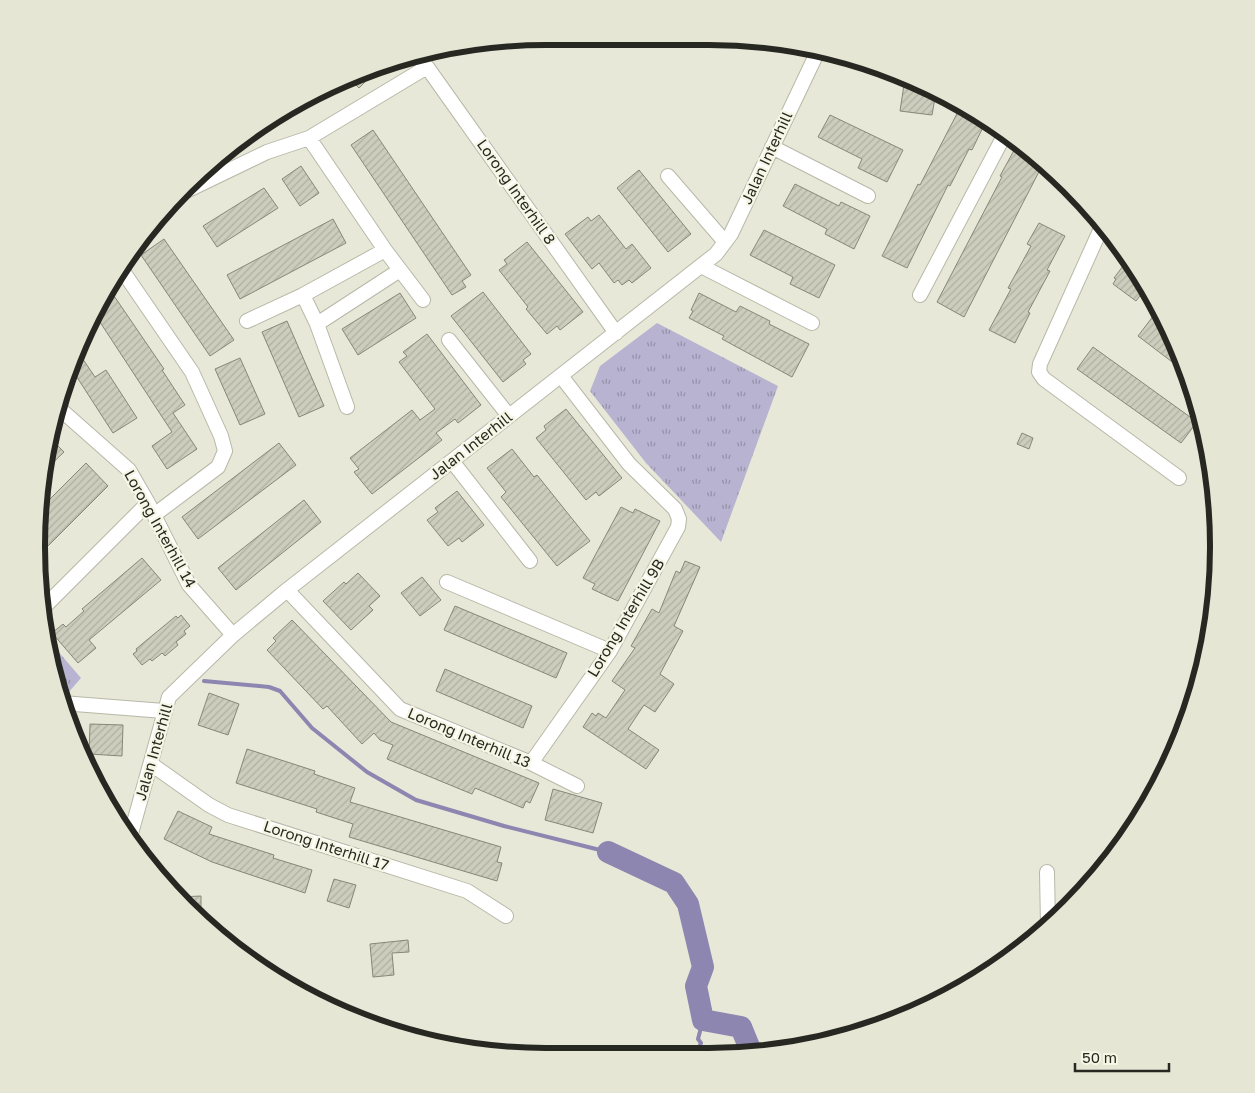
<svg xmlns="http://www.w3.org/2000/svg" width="1255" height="1093" viewBox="0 0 1255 1093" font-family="'Golos Text',sans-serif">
	<defs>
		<pattern id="park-tufts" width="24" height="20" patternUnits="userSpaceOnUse" patternTransform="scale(1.25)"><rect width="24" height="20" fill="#b7b3d1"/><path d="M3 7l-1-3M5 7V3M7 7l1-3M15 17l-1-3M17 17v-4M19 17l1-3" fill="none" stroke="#9592a9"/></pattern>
		<pattern id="building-hatch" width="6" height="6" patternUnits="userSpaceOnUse" patternTransform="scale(1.25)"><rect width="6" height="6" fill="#cdcdbd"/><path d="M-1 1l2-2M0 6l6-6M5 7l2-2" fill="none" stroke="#b0b0a2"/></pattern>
	</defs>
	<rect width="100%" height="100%" fill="#e8e8d8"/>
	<path fill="url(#park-tufts)" d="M657 323 778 386 721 542 646 463 590 391 600 366Z
		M50 642 81 678 68 693 60 692Z"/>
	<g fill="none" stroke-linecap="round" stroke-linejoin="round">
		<path stroke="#8c86b0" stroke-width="4" d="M204 681 269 687 280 691 312 728 367 772 416 800 504 826 608 852
			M695 1056C696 1051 699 1048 701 1043L698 1039 703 1020"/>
		<path stroke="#8c86b0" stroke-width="22" d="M608 852 674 883 688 904 703 967 696 986 703 1020 741 1027 752 1054"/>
	</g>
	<path fill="url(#building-hatch)" stroke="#878778" d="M380 67 359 88 349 78 359 74Z
		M905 78 936 92 932 115 900 111Z
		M962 104 986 121 972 150 969 149 950 186 948 185 907 268 882 256 918 184 920 185Z
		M830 115 903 150 887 182 858 168 862 159 818 137Z
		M373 130 471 275 462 281 466 287 452 295 351 145Z
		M1018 143 1044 162 964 317 937 302 1002 177 1000 176Z
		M301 166 319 193 300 206 282 179Z
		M639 170 691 234 668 252 617 188Z
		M795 184 839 206 841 202 870 216 854 249 825 234 827 229 783 206Z
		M264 188 278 208 217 247 203 226Z
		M599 215 626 249 632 244 651 268 632 283 629 280 622 285 618 280 614 283 599 263 592 269 565 234 588 217 591 221Z
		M333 219 346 243 240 299 227 275Z
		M1039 223 1065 236 1047 270 1050 271 1028 312 1030 313 1015 343 989 330 1011 289 1008 288 1031 246 1027 244Z
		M764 230 835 265 819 298 790 284 793 277 750 255Z
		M164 239 234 340 210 356 141 255Z
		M527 242 583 312 560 330 557 326 547 334 526 309 528 307 499 270 507 264 504 260Z
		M1126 262 1133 268 1146 288 1136 301 1113 284 1116 279 1114 278Z
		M110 290 164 369 162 370 185 405 173 413 197 449 167 469 152 446 172 432 96 316Z
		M483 292 531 354 523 360 526 364 503 382 451 316Z
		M400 293 416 318 358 355 342 329Z
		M699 293 736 312 740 306 770 321 769 324 809 344 792 377 722 339 724 336 689 318 693 311 691 310Z
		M1154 315 1168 326 1188 374 1138 336Z
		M287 321 324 406 299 417 262 332Z
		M427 334 481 405 458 423 455 419 436 433 442 440 372 494 354 472 359 469 350 458 412 410 420 420 435 409 399 362 407 356 403 352Z
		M1093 347 1197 422 1181 443 1077 369Z
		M76 349 95 377 106 370 137 418 113 433 71 368Z
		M240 358 265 414 240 425 215 369Z
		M566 409 622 478 599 496 596 492 586 500 536 438 546 430 544 426Z
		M1022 433 1033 438 1029 449 1017 444Z
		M51 439 64 452 42 473 48 454Z
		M279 443 296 465 198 539 182 517Z
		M512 449 534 477 537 475 590 541 557 566 501 497 506 492 487 468Z
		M86 463 108 486 38 556 40 509Z
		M457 491 484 525 462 542 459 538 448 546 427 520 438 512 435 508Z
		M304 500 321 522 236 590 218 568Z
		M621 507 633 513 635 509 660 521 618 601 592 589 595 584 583 578Z
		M142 558 161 580 89 640 96 648 78 663 52 633 63 624 66 627 84 611 82 609Z
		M685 561 700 567 674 626 683 631 660 674 674 684 655 712 644 705 628 729 659 750 646 769 583 727 592 713 596 716 598 713 606 718 625 690 612 681 635 648 631 646 652 609 659 613 676 571 680 573Z
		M358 573 380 596 369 606 373 610 351 630 323 601 344 582 346 584Z
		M422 577 441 600 420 616 401 593Z
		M455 606 567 653 556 678 444 630Z
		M181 615 190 626 184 631 186 634 176 642 178 645 165 656 162 653 152 661 150 659 142 665 133 654 137 651 136 649 176 616 178 618Z
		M292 620 391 722 539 783 530 803 526 801 523 808 475 788 472 794 387 759 393 745 380 740 374 733 362 744 327 706 323 709 267 650 276 641 273 638Z
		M445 669 532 706 523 728 436 691Z
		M209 693 239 704 228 735 198 725Z
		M90 724 123 725 122 756 89 754Z
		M247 749 315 771 314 774 355 788 350 802 501 847 497 862 502 863 497 881 349 837 353 824 316 812 317 809 236 783Z
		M553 789 602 803 593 833 545 820Z
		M178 811 212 827 209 834 274 855 273 858 312 870 305 893 212 862 164 839Z
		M334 879 356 885 349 908 327 901Z
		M201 896V911H195L179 897Z
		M408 940 409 952 392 953 394 975 373 977 370 944Z"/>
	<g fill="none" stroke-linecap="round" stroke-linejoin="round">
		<defs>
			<path id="minor" d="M414 54 427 67 616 333
				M309 138 385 250 423 300
				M772 147 868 196
				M668 176 725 242
				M182 193 267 152 309 138 427 67
				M1103 224 1040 364 1039 372 1044 379 1179 478
				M701 266 812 323
				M122 270 192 372 221 436 225 451 218 467 154 515
				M303 295 317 324 347 407
				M920 295 1005 134
				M247 321 303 295 385 250
				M317 324 400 270
				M449 340 509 416
				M60 409 129 470 148 503 189 585 233 635
				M452 461 530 561
				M447 582 610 651
				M287 590 400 709 531 763 577 786
				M43 608 148 503
				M62 703 164 711
				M531 763 610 651 678 527 679 519 675 509 629 464 561 376
				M151 764 209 805 228 815 467 891 506 916
				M130 837 169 697 233 635 287 590 716 254 731 234 818 51
				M1047 872 1048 926"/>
		</defs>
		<use href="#minor" stroke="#b8b8a8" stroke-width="16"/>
		<use href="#minor" stroke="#fff" stroke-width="14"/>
	</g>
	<g text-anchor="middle" stroke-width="4.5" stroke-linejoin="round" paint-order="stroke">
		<g font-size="15" fill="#282822" stroke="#f6f6e5">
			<text transform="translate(767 158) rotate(-65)" y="5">Jalan Interhill</text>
			<text transform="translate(516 192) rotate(55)" y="5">Lorong Interhill 8</text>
			<text transform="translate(471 446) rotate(-38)" y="5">Jalan Interhill</text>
			<text transform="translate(160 529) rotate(61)" y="5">Lorong Interhill 14</text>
			<text transform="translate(626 618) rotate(-59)" y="5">Lorong Interhill 9B</text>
			<text transform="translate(469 738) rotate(23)" y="5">Lorong Interhill 13</text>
			<text transform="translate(154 752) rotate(-74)" y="5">Jalan Interhill</text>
			<text transform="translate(326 846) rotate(18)" y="5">Lorong Interhill 17</text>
		</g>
	</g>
	<path d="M0 0H1255V1093H0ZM546 45H709A501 501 0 0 1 1210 546V547A501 501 0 0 1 709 1048H546A501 501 0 0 1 45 547V546A501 501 0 0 1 546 45Z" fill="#e6e6d5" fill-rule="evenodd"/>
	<path fill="none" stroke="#282822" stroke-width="6" d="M546 45H709A501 501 0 0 1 1210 546V547A501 501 0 0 1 709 1048H546A501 501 0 0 1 45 547V546A501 501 0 0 1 546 45Z"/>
	<path d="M1075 1063v8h94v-8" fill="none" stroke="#282822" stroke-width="2.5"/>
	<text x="1082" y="1063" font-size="15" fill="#282822" stroke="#f6f6e5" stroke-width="4" paint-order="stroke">50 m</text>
</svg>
